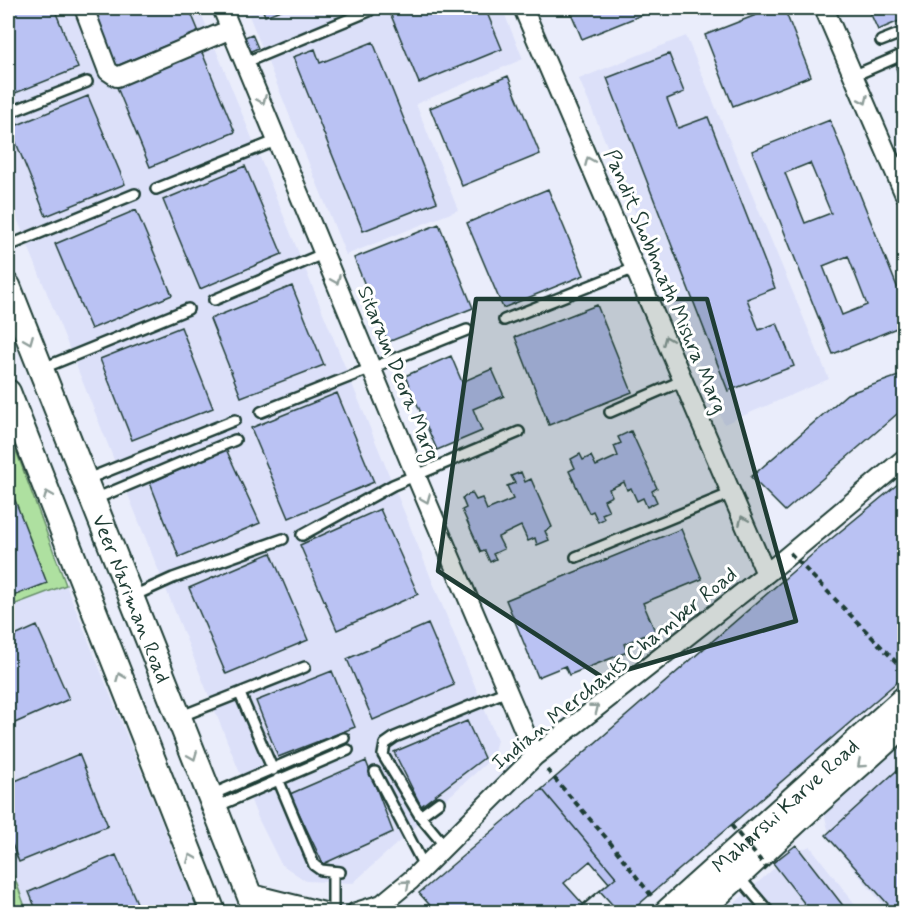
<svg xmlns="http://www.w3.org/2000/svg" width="912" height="920" viewBox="0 0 912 920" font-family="Mynerve,sans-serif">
	<rect width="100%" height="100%" fill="#eaedfb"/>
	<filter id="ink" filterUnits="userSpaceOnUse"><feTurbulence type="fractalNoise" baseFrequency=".0167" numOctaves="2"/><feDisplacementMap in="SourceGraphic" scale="12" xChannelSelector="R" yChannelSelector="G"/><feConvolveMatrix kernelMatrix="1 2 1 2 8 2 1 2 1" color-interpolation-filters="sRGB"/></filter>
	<g filter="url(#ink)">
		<path fill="#dce0f9" d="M8 8H199L497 740 492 758 353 883 306 881 281 864 258 818 8 196Z
			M246 8H502L523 59 416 104 458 210 346 255Z
			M686 36 829 379 724 424 579 79Z
			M66 585 198 912H27L8 860V607Z
			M904 742V912H889L831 841 824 813Z
			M810 846 861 912H725L789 855Z"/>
		<path fill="#aee0a0" stroke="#668e6a" stroke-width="1.5" d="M8 429 66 585 8 607Z
			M8 860 27 912H8Z"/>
		<path fill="#bac2f3" stroke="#1f3d34" stroke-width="1.5" fill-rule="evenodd" d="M8 8H54L78 68 8 96Z
			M90 8H189L199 32 114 67Z
			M262 8H286L265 16Z
			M388 8H485L502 49 419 83Z
			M569 8H659L582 39Z
			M774 8H784L811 76 733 106 705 35Z
			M868 8H904V19L878 30Z
			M252 34 258 48 249 52 243 38Z
			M373 42 437 202 363 231 293 57 315 49 320 63Z
			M201 50 235 132 150 167 116 85Z
			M669 54 684 92 667 99 678 128 708 117 775 288 747 299 759 330 777 323 794 366 728 391 607 78Z
			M904 66V88L896 68Z
			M508 76 540 154 462 186 430 108Z
			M88 96 125 184 46 216 10 128Z
			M830 120 904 304V325L833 354 752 151ZM810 163 831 213 805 223 785 173ZM848 256 867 305 842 315 823 266Z
			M245 166 282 254 200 289 163 200Z
			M548 189 584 275 503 308 467 223Z
			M136 210 172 295 91 329 55 244Z
			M439 224 473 308 388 342 354 258Z
			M292 286 324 365 241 397 210 319Z
			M597 305 632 392 549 425 515 337Z
			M181 327 213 408 132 440 100 359Z
			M451 356 462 382 492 369 504 396 473 409 482 431 437 450 405 376Z
			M904 374V408L785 511 751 477 847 394Z
			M337 393 374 482 289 518 251 428Z
			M631 431 657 488 652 491 657 502 647 507 643 498 637 501 631 488 627 490 624 482 609 489 612 496 604 500 609 511 602 514 604 519 598 522 593 511 589 513 569 471 575 468 571 459 580 454 583 460 591 456 596 466 618 456 614 446 621 443 618 437Z
			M226 449 260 523 179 557 150 483Z
			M521 472 525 482 531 479 552 527 545 531 549 540 537 545 535 538 528 541 521 526 498 537 504 549 493 554 496 559 490 562 485 551 481 552 462 510 466 508 462 498 472 493 476 500 482 498 487 510 513 499 507 486 515 483 511 476Z
			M904 479V676L630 912H619L600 891 616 877 542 789 814 553Z
			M8 482 47 583 8 598Z
			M380 509 418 594 337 630 300 545Z
			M681 529 702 579 643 603 655 631 624 644 627 652 569 675 565 666 538 677 506 600Z
			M271 553 308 640 226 674 189 588Z
			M428 624 454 685 373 720 347 659Z
			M37 626 69 699 8 726V639Z
			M332 671 355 727 278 757 256 701Z
			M467 721 484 758 421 806 394 752Z
			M79 754 108 826 19 862 8 834V784Z
			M366 761 393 832 323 864 290 794Z
			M904 764V912H895L826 835Z
			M542 789 616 877 575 912H436L419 893Z
			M796 845 848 912H811L773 863Z
			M116 855 141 912H37L29 892Z
			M590 861 609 883 583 904 564 883Z"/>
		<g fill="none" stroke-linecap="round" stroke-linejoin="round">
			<defs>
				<path id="lane" d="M881 41 904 32
					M246 62 369 11 367 8
					M853 76 904 54
					M8 113 87 82
					M892 165 904 160
					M156 189 278 140
					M8 246 135 194
					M214 300 325 253
					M504 320 635 268
					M43 368 188 309
					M261 412 467 330
					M610 412 684 380
					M85 480 235 420
					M95 499 235 440
					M302 535 393 485 519 432
					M576 557 732 493
					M131 597 173 578 283 539
					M240 694 273 770
					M179 717 305 667
					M375 772 424 866
					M278 779 314 865 321 870 340 872
					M211 795 344 738
					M216 807 348 750
					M420 816 439 802
					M444 845 420 816 383 755 385 744 395 737 507 691
					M738 876 769 912
					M333 912V872"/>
				<path id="street" d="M84 8 108 71 117 77 231 29
					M222 8 416 476 535 756
					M523 8 766 574
					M824 8 904 193
					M248 893 324 912
					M356 912 382 904 411 880 535 756 766 574 904 459"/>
				<g id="secondary">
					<path id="s1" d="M8 286 256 912"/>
					<path d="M8 392 213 912"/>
					<path id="s2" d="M667 912 904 699"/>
					<path d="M699 912 801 817 904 725"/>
				</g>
			</defs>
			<use href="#lane" stroke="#1f3d34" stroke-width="14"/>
			<use href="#street" stroke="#1f3d34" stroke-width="22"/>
			<use href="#secondary" stroke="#1f3d34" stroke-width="28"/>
			<path stroke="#1f3d34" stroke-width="4" stroke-dasharray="6 4.5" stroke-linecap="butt" d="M547 770 609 841 653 898"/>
			<use href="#lane" stroke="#fff" stroke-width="9"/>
			<use href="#street" stroke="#fff" stroke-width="18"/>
			<use href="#secondary" stroke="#fff" stroke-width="24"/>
			<path stroke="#1f3d34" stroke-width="4" stroke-dasharray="6 4.5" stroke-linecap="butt" d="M790 553 904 670
				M731 825 766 867"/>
		</g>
		<defs><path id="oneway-chevron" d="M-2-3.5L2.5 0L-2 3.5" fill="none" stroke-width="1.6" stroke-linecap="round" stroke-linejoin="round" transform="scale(1.5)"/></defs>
		<g stroke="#8f9e9a">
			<use href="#oneway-chevron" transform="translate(262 100) rotate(68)"/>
			<use href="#oneway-chevron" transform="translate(864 100) rotate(66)"/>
			<use href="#oneway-chevron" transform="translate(589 161) rotate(-113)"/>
			<use href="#oneway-chevron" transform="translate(336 280) rotate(67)"/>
			<use href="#oneway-chevron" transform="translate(29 340) rotate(68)"/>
			<use href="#oneway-chevron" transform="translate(667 340) rotate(-113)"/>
			<use href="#oneway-chevron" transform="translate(48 495) rotate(-112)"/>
			<use href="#oneway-chevron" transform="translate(426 499) rotate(67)"/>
			<use href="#oneway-chevron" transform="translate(743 520) rotate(-113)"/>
			<use href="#oneway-chevron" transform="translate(120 677) rotate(-112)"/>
			<use href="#oneway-chevron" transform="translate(595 708) rotate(-38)"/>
			<use href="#oneway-chevron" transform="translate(193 756) rotate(68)"/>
			<use href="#oneway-chevron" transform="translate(861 764) rotate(138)"/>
			<use href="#oneway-chevron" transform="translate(191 858) rotate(-112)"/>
			<use href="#oneway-chevron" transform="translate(406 884) rotate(-41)"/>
		</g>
	</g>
	<path fill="#1f3d34" fill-opacity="0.2" stroke="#1f3d34" stroke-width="4.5" stroke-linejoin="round" d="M476 299H707L796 621 602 677 438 571Z"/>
	<g text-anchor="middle" stroke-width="6" stroke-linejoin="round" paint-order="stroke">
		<g font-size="21" fill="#1f3d34" stroke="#fff">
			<text transform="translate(666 281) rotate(67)" y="7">Pandit Shobhnath Mishra Marg</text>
			<text transform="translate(399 373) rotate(68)" y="7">Sitaram Deora Marg</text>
			<text dy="7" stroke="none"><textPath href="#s1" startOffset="336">Veer Nariman Road</textPath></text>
			<text transform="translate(614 668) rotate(-39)" y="7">Indian Merchants Chamber Road</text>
			<text dy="7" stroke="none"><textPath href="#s2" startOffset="159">Maharshi Karve Road</textPath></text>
		</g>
	</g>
	<rect width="912" height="920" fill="none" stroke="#fff" stroke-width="30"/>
	<rect x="15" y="15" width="882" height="890" fill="none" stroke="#1f3d34" stroke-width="2" filter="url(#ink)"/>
</svg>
